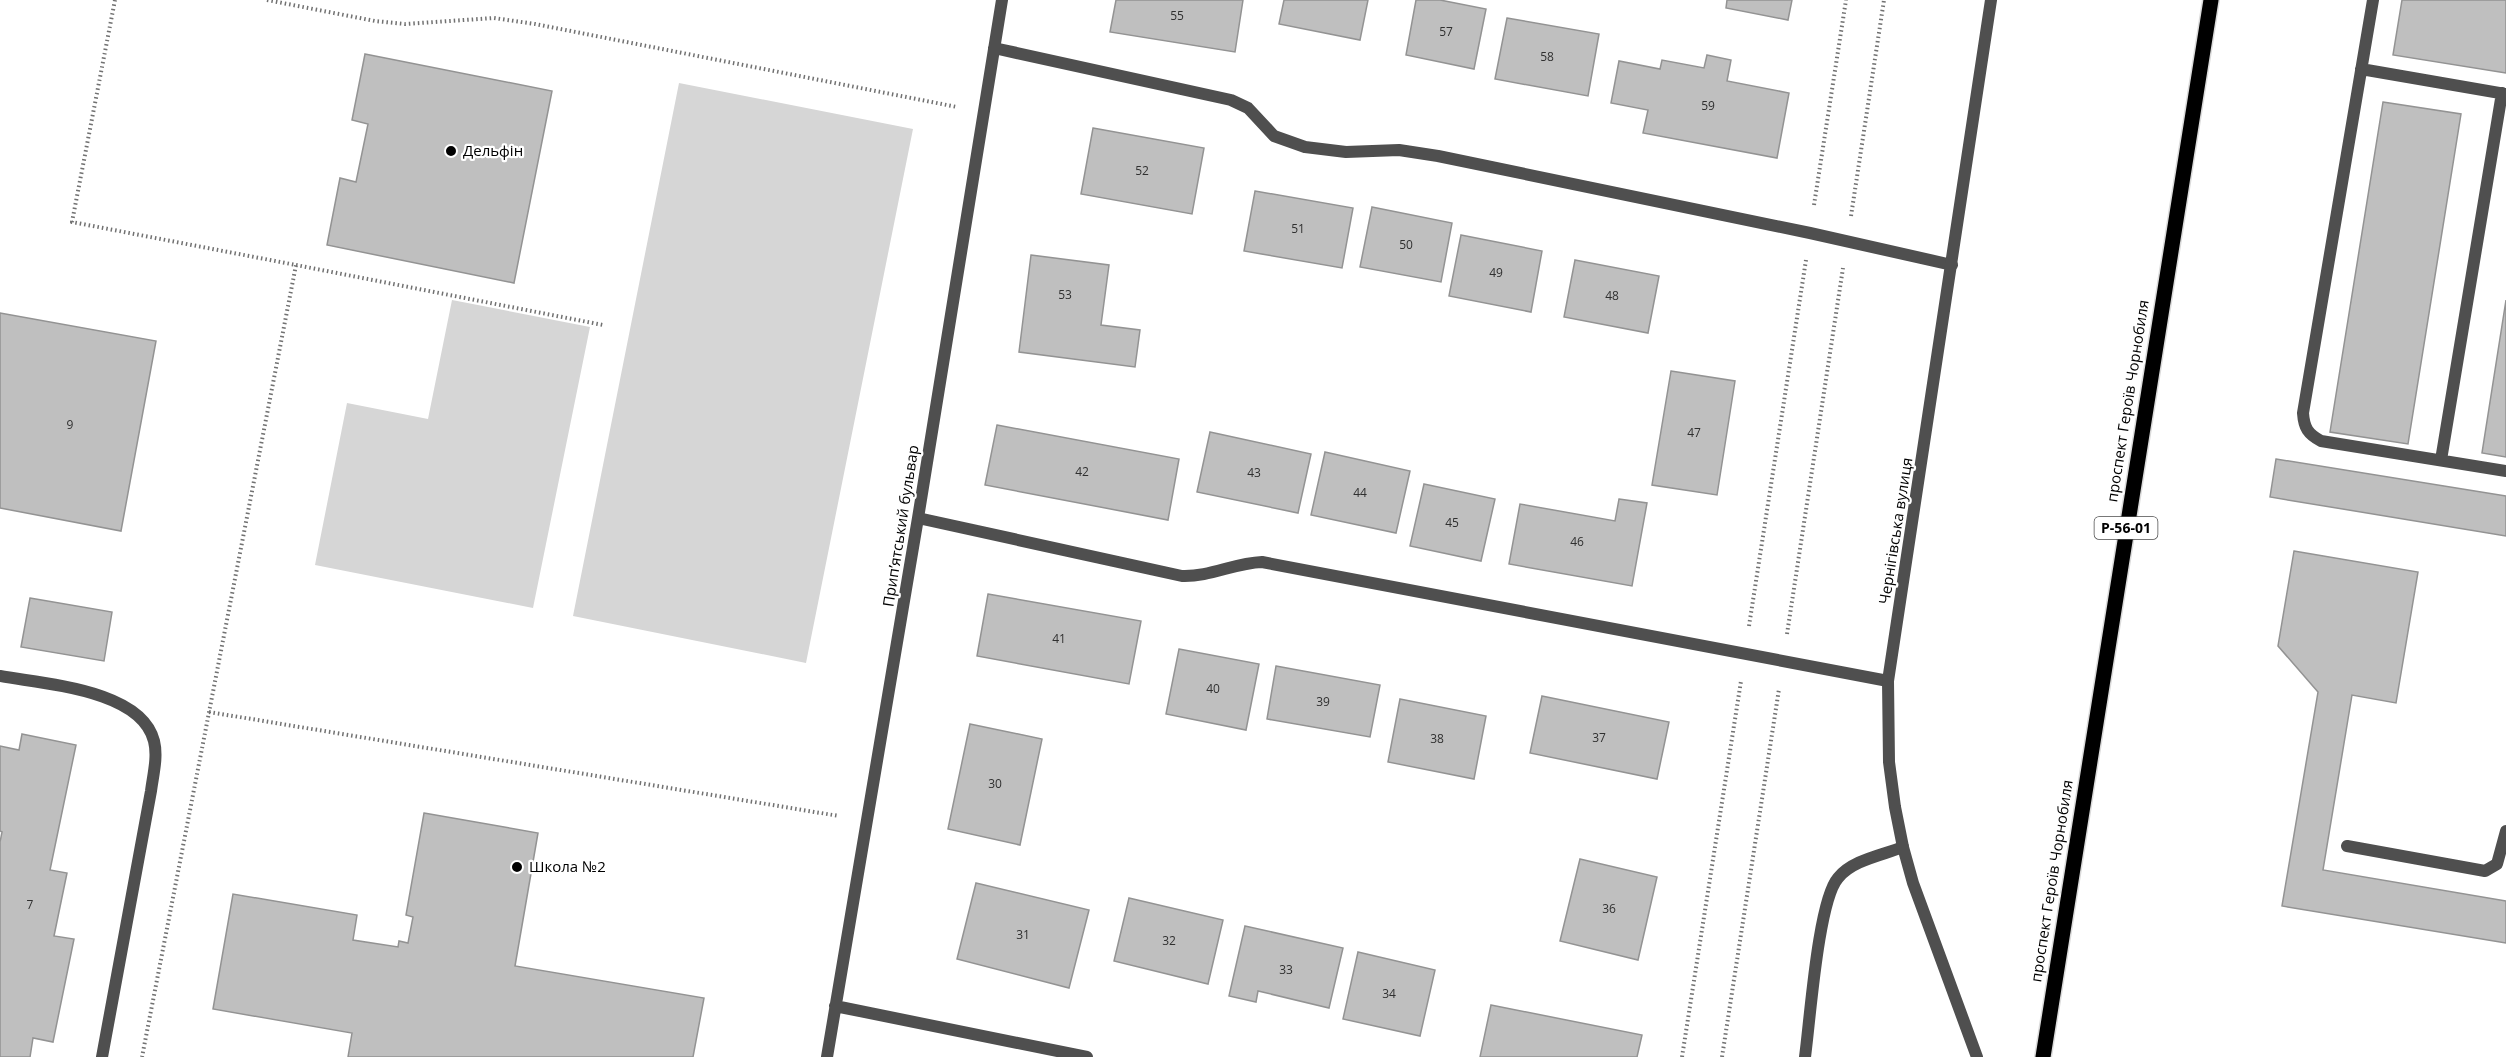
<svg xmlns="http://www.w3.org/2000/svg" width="2506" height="1057" viewBox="0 0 2506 1057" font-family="'Open Sans',sans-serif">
	<rect width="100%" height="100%" fill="#fff"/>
	<path fill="#d6d6d6" d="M679 83 913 129 806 663 573 616Z
		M452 300 590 327 533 608 315 565 347 403 428 419Z"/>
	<path fill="#bfbfbf" stroke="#939393" stroke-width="1.5" d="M1116 0H1243L1235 52 1110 32Z
		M1284 0H1368L1360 40 1279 24Z
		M1416 0H1440L1486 9 1474 69 1406 55Z
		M1727 0H1792L1788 20 1726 8Z
		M2402 0H2506V73L2393 55Z
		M1507 18 1599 34 1588 96 1495 79Z
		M365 54 552 91 514 283 327 245 340 178 356 182 368 124 352 120Z
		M1707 55 1731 60 1727 81 1789 93 1777 158 1643 133 1648 110 1611 103 1619 61 1660 69 1662 60 1704 68Z
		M2383 102 2461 114 2408 444 2330 432Z
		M1093 128 1204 148 1192 214 1081 194Z
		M1255 191 1353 208 1342 268 1244 251Z
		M1372 207 1452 223 1441 282 1360 267Z
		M1461 235 1542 251 1531 312 1449 296Z
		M1031 255 1109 265 1101 325 1140 330 1135 367 1019 352Z
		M1575 260 1659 276 1648 333 1564 317Z
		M2506 300V457L2482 453Z
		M0 313 156 341 121 531 0 508Z
		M1671 371 1735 381 1717 495 1652 485Z
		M997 425 1179 459 1168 520 985 485Z
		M1210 432 1311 454 1298 513 1197 492Z
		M1325 452 1410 471 1396 533 1311 515Z
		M2276 459 2506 496V536L2270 497Z
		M1424 484 1495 499 1481 561 1410 546Z
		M1619 499 1647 503 1632 586 1509 564 1520 504 1615 521Z
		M2294 551 2418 572 2396 703 2352 695 2323 870 2506 901V943L2282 906 2318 692 2278 646Z
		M988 594 1141 621 1129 684 977 656Z
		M30 598 112 612 104 661 21 647Z
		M1179 649 1259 664 1246 730 1166 714Z
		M1276 666 1380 685 1370 737 1267 719Z
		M1542 696 1669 722 1657 779 1530 753Z
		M1400 699 1486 716 1474 779 1388 762Z
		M970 724 1042 739 1020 845 948 829Z
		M22 734 76 745 50 870 67 873 54 936 74 939 53 1042 33 1038 30 1057H0V842L2 832 0 831V746L19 750Z
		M424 813 538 833 515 966 704 998 693 1057H348L352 1033 213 1009 233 894 357 915 353 940 398 947 399 941 408 943 413 917 406 915Z
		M1580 859 1657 877 1638 960 1560 941Z
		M976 883 1089 910 1069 988 957 959Z
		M1129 898 1223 920 1208 984 1114 961Z
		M1245 926 1343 948 1329 1008 1258 991 1256 1002 1229 996Z
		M1358 952 1435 970 1420 1036 1343 1019Z
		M1491 1005 1642 1035 1637 1057H1480Z"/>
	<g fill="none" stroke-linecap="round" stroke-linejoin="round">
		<defs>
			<path id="primary" d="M2043 1057 2211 0"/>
		</defs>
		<use href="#primary" stroke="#dbdbdb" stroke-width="18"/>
		<path stroke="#717171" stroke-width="4" stroke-dasharray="1.5 3" stroke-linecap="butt" d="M115 0 72 222 296 265 142 1057
			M267 0 375 21 405 24 494 18 535 24 957 107
			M1814 205 1846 0
			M1851 216 1884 0
			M296 265 603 325
			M1749 626 1806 260
			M1787 634 1843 268
			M209 712 839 816
			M1682 1057 1741 681
			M1722 1057 1779 689"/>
		<path stroke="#4f4f4f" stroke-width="12" d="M2373 0 2303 413C2304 428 2308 434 2321 441L2506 471
			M2361 69 2506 94
			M2441 460 2502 93
			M0 676C43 684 141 689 154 741 158 757 153 775 151 791L102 1057
			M2347 846 2485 871 2497 864 2506 831"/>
		<path stroke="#4f4f4f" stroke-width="12" d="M994 48 1231 100 1248 108 1274 136 1305 147 1346 152 1399 150 1438 156 1810 233 1952 265
			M918 518 1182 576C1210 577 1234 563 1262 562L1888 681
			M835 1006 1087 1057
			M827 1057 918 518 1002 0
			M1805 1057C1810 1021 1818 901 1838 878 1852 860 1883 855 1903 847"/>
		<path stroke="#4f4f4f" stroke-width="12" d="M1977 1057 1913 883 1903 847 1895 807 1889 762 1888 681 1991 0"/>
		<use href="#primary" stroke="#000" stroke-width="15"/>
	</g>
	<g fill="#000" stroke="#fff" stroke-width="2">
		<circle cx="451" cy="151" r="6"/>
		<circle cx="517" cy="867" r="6"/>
	</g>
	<g text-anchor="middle" stroke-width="4.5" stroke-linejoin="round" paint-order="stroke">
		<g font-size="12" fill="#303030">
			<text x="1177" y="20">55</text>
			<text x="1446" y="36">57</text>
			<text x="1547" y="61">58</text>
			<text x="1708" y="110">59</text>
			<text x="1142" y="175">52</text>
			<text x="1298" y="233">51</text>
			<text x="1406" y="249">50</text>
			<text x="1496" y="277">49</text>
			<text x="1065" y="299">53</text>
			<text x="1612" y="300">48</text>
			<text x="70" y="429">9</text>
			<text x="1694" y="437">47</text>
			<text x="1082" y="476">42</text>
			<text x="1254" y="477">43</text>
			<text x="1360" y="497">44</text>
			<text x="1452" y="527">45</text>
			<text x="1577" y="546">46</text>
			<text x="1059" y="643">41</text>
			<text x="1213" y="693">40</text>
			<text x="1323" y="706">39</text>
			<text x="1599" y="742">37</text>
			<text x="1437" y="743">38</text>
			<text x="995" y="788">30</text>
			<text x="30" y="909">7</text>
			<text x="1609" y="913">36</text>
			<text x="1023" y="939">31</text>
			<text x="1169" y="945">32</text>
			<text x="1286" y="974">33</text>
			<text x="1389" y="998">34</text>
		</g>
		<rect fill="#fff" stroke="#4c4c4c" stroke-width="1.5" x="2094.5" y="517" width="63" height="22" rx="4.5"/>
		<g font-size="14" font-weight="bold" fill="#000">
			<text x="2126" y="533">Р-56-01</text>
		</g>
		<g font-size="15" fill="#000" stroke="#fff" text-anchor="start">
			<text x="463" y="156">Дельфін</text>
			<text x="529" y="872">Школа №2</text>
		</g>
		<g font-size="15" fill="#000" stroke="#fff">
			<text transform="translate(2128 401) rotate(-81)" y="5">проспект Героїв Чорнобиля</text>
			<text transform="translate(901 526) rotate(-81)" y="5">Припʼятський бульвар</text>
			<text transform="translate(1896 531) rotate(-81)" y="5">Чернігівська вулиця</text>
			<text transform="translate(2052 881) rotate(-81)" y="5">проспект Героїв Чорнобиля</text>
		</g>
	</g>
</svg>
